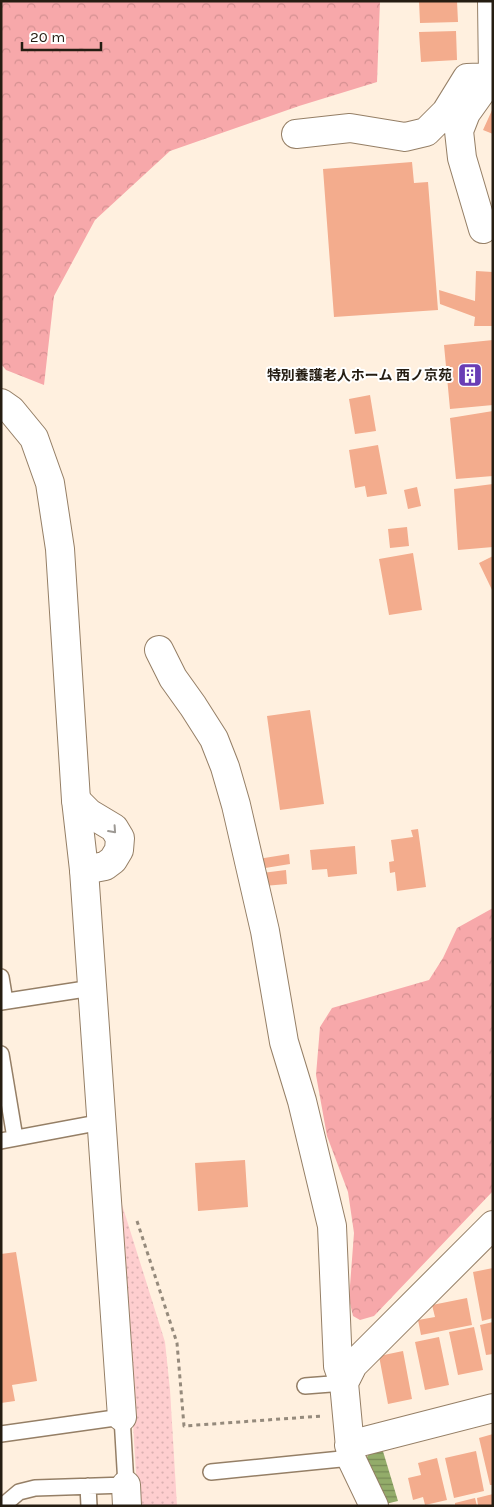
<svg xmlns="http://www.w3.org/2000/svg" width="494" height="1507" viewBox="0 0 494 1507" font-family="Karla,'Noto Sans JP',sans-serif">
	<defs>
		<pattern id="grass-dots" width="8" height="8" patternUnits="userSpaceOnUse" patternTransform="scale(1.25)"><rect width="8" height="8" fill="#fececf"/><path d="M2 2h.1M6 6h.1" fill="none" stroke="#dab0b1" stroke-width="1.8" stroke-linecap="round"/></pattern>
		<pattern id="forest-crowns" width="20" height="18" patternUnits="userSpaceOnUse" patternTransform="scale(1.25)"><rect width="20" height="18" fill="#f7a8aa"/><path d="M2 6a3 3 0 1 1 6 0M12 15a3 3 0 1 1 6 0" fill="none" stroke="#d49091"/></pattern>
		<pattern id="water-rules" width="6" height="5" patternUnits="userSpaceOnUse" patternTransform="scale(1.25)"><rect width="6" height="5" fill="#93ac6a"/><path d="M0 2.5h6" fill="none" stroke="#788b56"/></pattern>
	</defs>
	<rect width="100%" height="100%" fill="#fff0df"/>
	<path fill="url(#grass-dots)" d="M119 1195 165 1342 170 1390 177 1506H138Z"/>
	<path fill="url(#forest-crowns)" d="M1 1H380L377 82 299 106 170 151 95 220 54 296 44 385 6 370 1 364Z
		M493 908V1191L374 1316 360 1320 353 1316 349 1299 354 1233 348 1192 327 1136 316 1075 320 1027 332 1008 429 980 443 958 457 928Z"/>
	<path fill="url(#water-rules)" d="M382 1448 398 1501 381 1505 361 1465 372 1450Z"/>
	<path fill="#f3ac8d" d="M419 1H457L458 22 420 23Z
		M456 31 457 60 421 62 419 32Z
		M493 108V134L483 130Z
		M412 162 414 183 428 182 438 310 334 317 323 169Z
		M476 271 493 272V326H474L475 317 440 304 439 290 475 301Z
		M493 340V405L450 409 444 345Z
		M370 395 376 431 355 434 349 399Z
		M493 411V476L456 479 450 418Z
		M378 445 387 494 367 497 365 486 355 488 349 450Z
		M493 484V547L458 550 454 489Z
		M417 487 421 506 408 509 404 490Z
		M407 527 409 546 390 548 388 529Z
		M413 553 422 610 389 615 379 559Z
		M493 556V592L479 563Z
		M310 710 324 804 280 810 267 716Z
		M418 829 426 887 397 891 395 872 390 873 389 862 394 861 391 840 413 837 411 830Z
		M355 846 357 874 328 877 327 869 312 870 310 850Z
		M289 854 290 864 259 869 258 859Z
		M286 870 287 884 264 886 262 873Z
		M245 1160 248 1207 198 1211 195 1163Z
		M16 1252 37 1381 12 1385 15 1401 1 1403V1254Z
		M493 1268V1318L482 1321 473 1272Z
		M467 1298 472 1325 421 1335 418 1320 435 1317 432 1305Z
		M493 1322V1354L486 1355 480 1325Z
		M474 1327 483 1370 458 1375 449 1332Z
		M439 1337 449 1385 425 1390 415 1342Z
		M403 1351 412 1399 388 1404 379 1356Z
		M493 1434V1485H490L479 1438Z
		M476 1451 484 1491 454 1498 445 1458Z
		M437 1458 447 1500 425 1505 423 1497 413 1500 408 1478 421 1475 418 1463Z
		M493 1494V1506H478L477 1498Z
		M475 1498 477 1506H455V1503Z"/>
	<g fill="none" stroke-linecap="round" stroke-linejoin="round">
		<defs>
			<path id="service" d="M1 977 5 1001
				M1 1002 92 988
				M1 1054 15 1138
				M1 1141 102 1122
				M305 1386 344 1383
				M1 1434 122 1417 126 1485 35 1488 19 1492 6 1503 5 1506
				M211 1472 351 1458
				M88 1486 89 1506"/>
			<path id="minor" d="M492 1 493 77
				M481 92 466 113 459 131 462 158 483 229
				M296 134 350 128 405 137 426 132 446 112 467 78 492 77
				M159 650 173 678 193 706 214 739 225 767 236 805 265 931 284 1042 302 1101 332 1226 338 1366 344 1383
				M76 800 89 813 114 828 120 838 119 850 113 860 105 866 84 870
				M349 1445 493 1408
				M374 1506 351 1458 344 1383 353 1365 493 1225"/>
			<path id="tertiary" d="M1 403 11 410 34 438 50 483 60 549 76 800 84 870 122 1417
				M126 1485 127 1506"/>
		</defs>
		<use href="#service" stroke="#957f66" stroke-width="18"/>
		<use href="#minor" stroke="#957f66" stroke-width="30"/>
		<use href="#tertiary" stroke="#957f66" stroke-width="30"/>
		<path stroke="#958a7c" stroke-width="3" stroke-dasharray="4 4" stroke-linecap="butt" d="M137 1221 177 1343 184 1426 322 1416"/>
		<use href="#service" stroke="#fff" stroke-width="15"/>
		<use href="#minor" stroke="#fff" stroke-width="28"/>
		<use href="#tertiary" stroke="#fff" stroke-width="28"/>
	</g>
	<defs><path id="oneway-chevron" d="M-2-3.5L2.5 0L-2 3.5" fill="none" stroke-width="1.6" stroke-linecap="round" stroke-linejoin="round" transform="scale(1.25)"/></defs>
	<use stroke="#9d9994" href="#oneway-chevron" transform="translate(113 830) rotate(48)"/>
	<defs>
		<symbol id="building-square" viewBox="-11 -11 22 22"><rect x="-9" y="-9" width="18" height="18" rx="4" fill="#693db5" stroke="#fff"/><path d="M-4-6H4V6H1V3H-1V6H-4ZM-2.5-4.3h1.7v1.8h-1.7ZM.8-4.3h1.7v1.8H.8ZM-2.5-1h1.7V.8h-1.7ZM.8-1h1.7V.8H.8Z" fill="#fff"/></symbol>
	</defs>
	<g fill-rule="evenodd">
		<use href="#building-square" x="456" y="361" width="28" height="28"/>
	</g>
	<g text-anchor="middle" stroke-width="4" stroke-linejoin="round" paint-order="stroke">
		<g font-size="14" font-weight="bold" fill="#251d12" stroke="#fff" text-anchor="end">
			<text x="452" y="380">特別養護老人ホーム 西ノ京苑</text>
		</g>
	</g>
	<rect width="494" height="1507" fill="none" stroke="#251d12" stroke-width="5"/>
	<path d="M22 42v8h79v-8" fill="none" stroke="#251d12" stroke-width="2.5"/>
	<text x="30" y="42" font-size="15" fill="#251d12" stroke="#ffffff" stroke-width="4" paint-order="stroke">20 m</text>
</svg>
